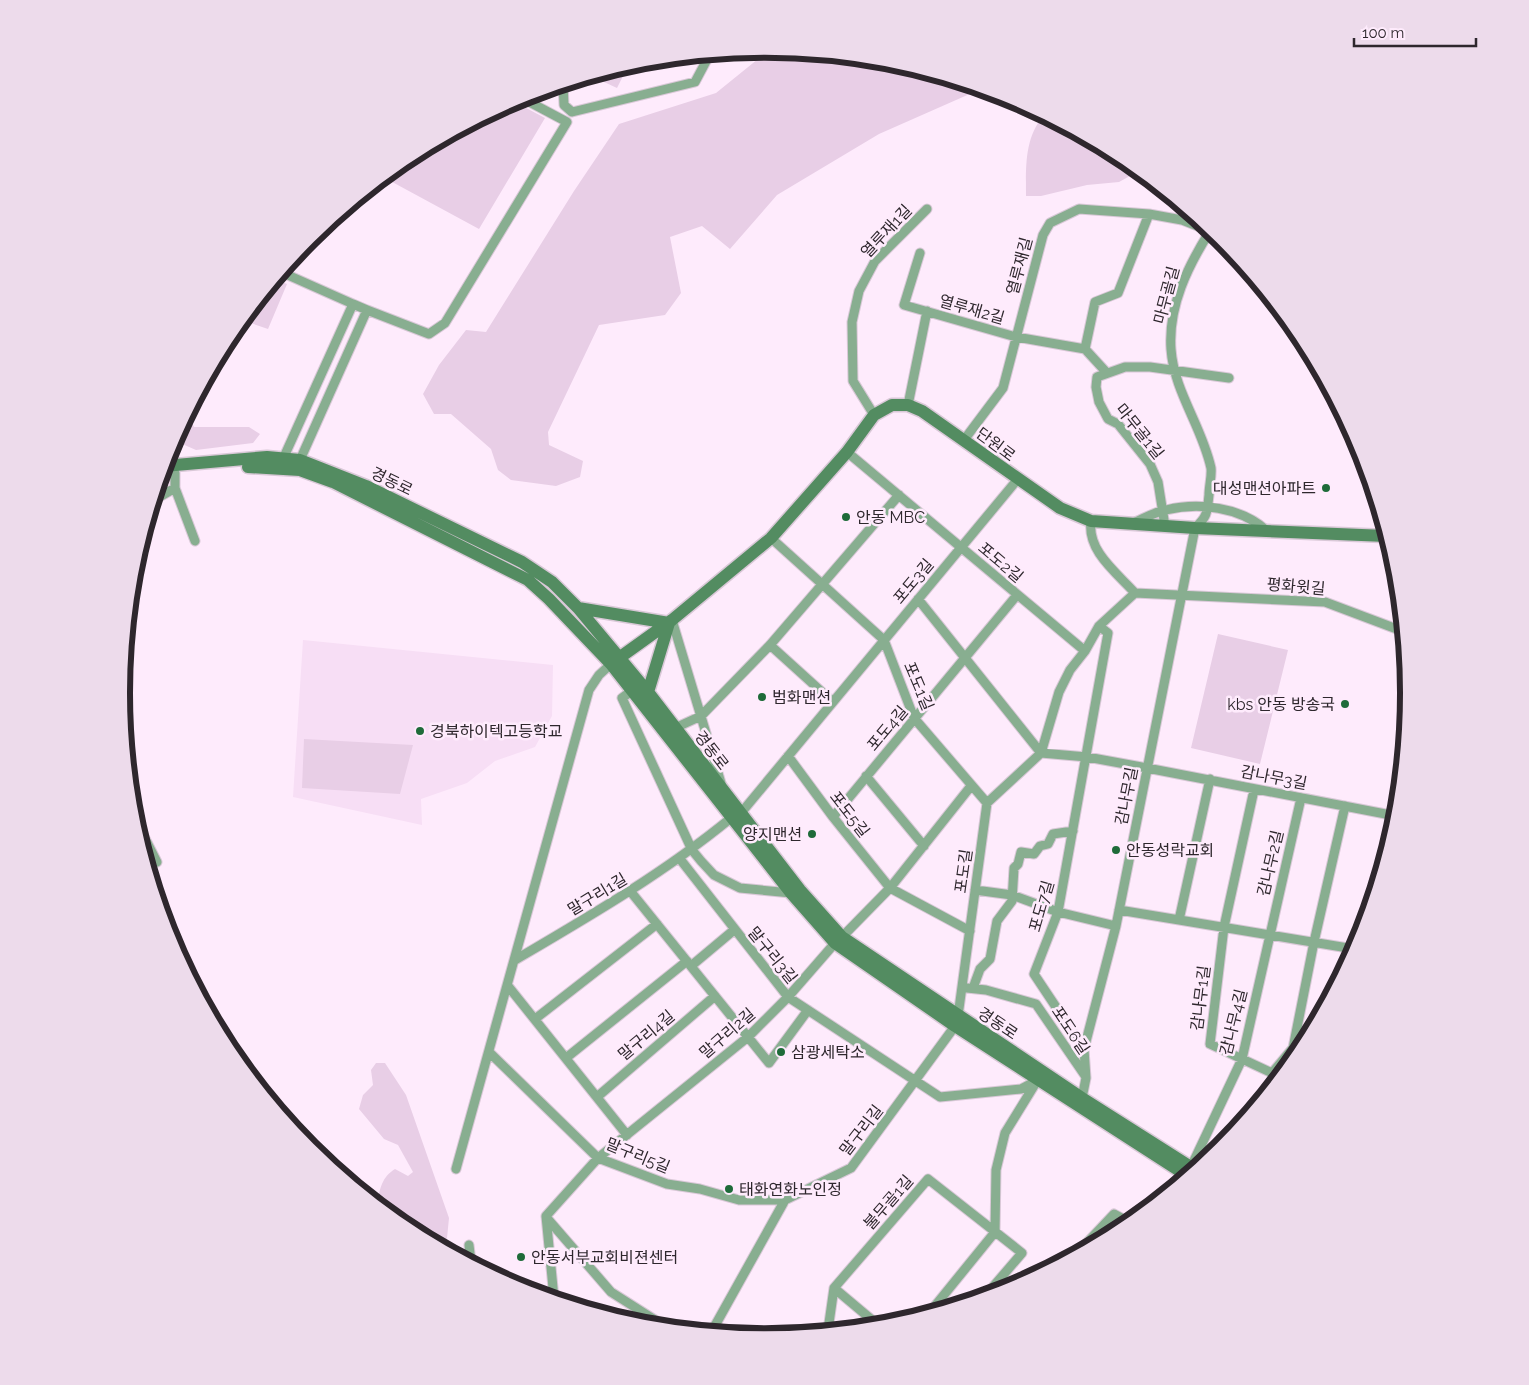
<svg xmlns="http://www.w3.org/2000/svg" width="1529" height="1385" viewBox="0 0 1529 1385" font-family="Raleway,'Noto Sans KR',sans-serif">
	<rect width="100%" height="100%" fill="#feebfc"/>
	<path fill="#f7def5" d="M303 640 553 665 552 716 535 747 495 761 467 783 421 799 422 825 293 797Z"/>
	<path fill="#e8cee6" d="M759 49 890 61 981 89 879 134 777 195 730 249 702 226 670 237 681 293 665 315 599 325 548 432 549 445 583 461 580 477 556 486 511 480 498 470 491 449 451 414H434L423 394 439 365 466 330 486 332 574 191 619 124 716 93 758 59Z
		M629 64 617 88 591 76Z
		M513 101 545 118 479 229 383 177 407 157Z
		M1044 115 1122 157 1139 171 1119 182 1087 185 1041 196H1026C1026 168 1024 138 1044 115Z
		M275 279 287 284 268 329 242 320Z
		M187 413 194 427H249L260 434 253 443 196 450 173 440Z
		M1218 634 1288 650 1260 764 1191 748Z
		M304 739 413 745 400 794 302 788Z
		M376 1063H385L406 1095 449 1218 447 1238 442 1247 407 1228 377 1204C380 1188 382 1177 395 1169L408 1176 413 1172 398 1145 384 1139 359 1109 363 1095 373 1085 371 1070Z"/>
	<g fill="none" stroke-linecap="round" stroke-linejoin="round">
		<defs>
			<path id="street" d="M563 84 564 105 572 112
				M572 112 695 82 710 54
				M920 253 904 305 1016 337 1085 349
				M281 272 353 304
				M367 310 429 334 445 323 567 122 520 97
				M1085 349 1095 302 1118 293 1149 214
				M1085 349 1107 373
				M908 405 927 311
				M874 415 853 381 852 322 859 291 875 261 927 209
				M964 440 1003 388 1043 235 1050 223 1079 209 1149 214 1182 220 1210 231C1188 266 1168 306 1171 349 1174 392 1202 426 1211 468 1212 476 1209 486 1209 495 1207 512 1208 516 1195 528L1116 926 1084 1049 1086 1078 1082 1098
				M847 452 1085 651
				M283 459 353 304 367 310 300 460
				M175 488 195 541
				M154 500 175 488V473
				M1091 521C1087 551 1116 572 1135 593
				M1133 523C1143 519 1154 512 1166 510 1199 502 1240 507 1266 530
				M1165 526 1158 482 1150 464 1118 424 1108 419 1099 402 1096 387 1097 377 1125 367H1150L1229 378
				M771 538 884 640 914 718 987 803
				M918 599 1041 753 1087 757 1147 768 1396 816
				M672 620 721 783
				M770 645 833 702
				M633 690 622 698 692 850 701 861 714 875 740 888 791 893
				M675 728 701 716 770 645 899 495
				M788 756 833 817 890 888 970 931
				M866 776 924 846
				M1254 790 1224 927 1210 1044 1272 1073 1293 1048 1314 942 1345 806
				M741 813 1017 480
				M133 815 157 862
				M833 817 1017 595
				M1391 835 1397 804
				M680 859 788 997 940 1097 1021 1089 1038 1080
				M975 890 1012 895 1058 912 1116 926
				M631 892 769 1063 808 1010
				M1119 910 1354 949
				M1179 920 1210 779
				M842 937 890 888 971 786
				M515 960C590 916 664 873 731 818
				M691 966 734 930
				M508 986 627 1135
				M967 988 986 990 1036 1004 1086 1077
				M973 988 980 969 990 959 997 921 1012 901 1014 868 1018 864 1021 852 1034 854 1040 846 1048 844 1053 834 1073 831
				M958 1016 987 803 1041 753 1059 692 1070 670 1085 651 1099 626 1135 593 1325 602 1402 631
				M535 1019 657 924
				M1084 1049 1034 974 1058 912 1108 633 1099 626
				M489 1052 598 1158 667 1184 700 1189 739 1200H785
				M566 1058 687 961
				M597 1097 715 996
				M1191 1167 1242 1059 1301 798
				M456 1169 589 690 599 675 611 664
				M546 1217 611 1292 666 1327
				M469 1245 471 1262
				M1079 1251 1114 1214 1129 1222
				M834 1288 878 1325
				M554 1298 546 1216 598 1158 748 1037 788 997 835 943
				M930 1312 995 1232 996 1170 1005 1133 1037 1081
				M828 1330 834 1288 928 1179 1022 1253 986 1295
				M712 1331 785 1200 851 1168 955 1026"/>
			<path id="secondary" d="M164 466 267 457 300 460 366 486 522 562 552 582 578 608 648 692 800 890 842 937 1082 1098 1194 1169
				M248 467 300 470 333 482 528 580 549 599 611 664 791 893 835 943 955 1026 1186 1175
				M578 608 669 623 648 692
				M612 663 672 620 771 538 847 452 874 415 892 405H908L922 411 1060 508 1091 521 1195 528 1386 536"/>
		</defs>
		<use href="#street" stroke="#d9c8d7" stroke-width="11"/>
		<use href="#secondary" stroke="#d9c8d7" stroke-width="15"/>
		<use href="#street" stroke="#88ae90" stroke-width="9"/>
		<use href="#secondary" stroke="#538c61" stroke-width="12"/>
	</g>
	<g fill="#1e6b39" stroke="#feebfc" stroke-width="2">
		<circle cx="1326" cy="488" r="5"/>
		<circle cx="846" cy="517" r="5"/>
		<circle cx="762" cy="697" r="5"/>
		<circle cx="1345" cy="704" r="5"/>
		<circle cx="420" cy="731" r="5"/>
		<circle cx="812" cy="834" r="5"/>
		<circle cx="1116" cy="850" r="5"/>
		<circle cx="781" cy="1052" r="5"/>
		<circle cx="729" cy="1189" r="5"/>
		<circle cx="521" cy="1257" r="5"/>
	</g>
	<g text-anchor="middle" stroke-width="5" stroke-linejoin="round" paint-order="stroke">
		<g font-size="16" fill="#2e272d" stroke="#feebfc">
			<text transform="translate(886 231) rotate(-47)" y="6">열루재1길</text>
			<text transform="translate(1019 266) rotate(-75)" y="6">열루재길</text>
			<text transform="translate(1166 295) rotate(-75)" y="6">마무골길</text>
			<text transform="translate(972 309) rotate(16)" y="6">열루재2길</text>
			<text transform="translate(1140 431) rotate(51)" y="6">마무골1길</text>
			<text transform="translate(996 444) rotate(37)" y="6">단원로</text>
			<text transform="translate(392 481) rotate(26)" y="6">경동로</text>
			<text transform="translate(1001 562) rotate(40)" y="6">포도2길</text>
			<text transform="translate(913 581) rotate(-50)" y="6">포도3길</text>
			<text transform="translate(1296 586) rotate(5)" y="6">평화윗길</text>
			<text transform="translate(919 686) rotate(67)" y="6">포도1길</text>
			<text transform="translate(887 728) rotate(-50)" y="6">포도4길</text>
			<text transform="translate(712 750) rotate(52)" y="6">경동로</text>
			<text transform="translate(1274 777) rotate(11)" y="6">감나무3길</text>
			<text transform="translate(1126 796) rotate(-79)" y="6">감나무길</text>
			<text transform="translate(850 814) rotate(52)" y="6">포도5길</text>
			<text transform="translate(1270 863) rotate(-77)" y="6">감나무2길</text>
			<text transform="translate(963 871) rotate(-82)" y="6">포도길</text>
			<text transform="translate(597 894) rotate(-31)" y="6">말구리1길</text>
			<text transform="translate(1041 906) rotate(-74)" y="6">포도7길</text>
			<text transform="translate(773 955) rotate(51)" y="6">말구리3길</text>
			<text transform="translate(1200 998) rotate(-83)" y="6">감나무1길</text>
			<text transform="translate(1233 1022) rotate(-76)" y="6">감나무4길</text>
			<text transform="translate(998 1023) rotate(34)" y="6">경동로</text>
			<text transform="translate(1071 1030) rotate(56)" y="6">포도6길</text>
			<text transform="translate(727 1033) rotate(-41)" y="6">말구리2길</text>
			<text transform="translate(646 1035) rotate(-40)" y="6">말구리4길</text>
			<text transform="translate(861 1130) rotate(-52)" y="6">말구리길</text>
			<text transform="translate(638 1155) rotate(22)" y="6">말구리5길</text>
			<text transform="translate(888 1202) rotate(-49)" y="6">불무골1길</text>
		</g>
		<g font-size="16" fill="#2e272d" stroke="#feebfc" text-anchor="start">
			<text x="1316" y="494" text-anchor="end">대성맨션아파트</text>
			<text x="856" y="523">안동 MBC</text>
			<text x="772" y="703">범화맨션</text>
			<text x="1335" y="710" text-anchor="end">kbs 안동 방송국</text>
			<text x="430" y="737">경북하이텍고등학교</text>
			<text x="802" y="840" text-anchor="end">양지맨션</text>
			<text x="1126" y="856">안동성락교회</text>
			<text x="791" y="1058">삼광세탁소</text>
			<text x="739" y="1195">태화연화노인정</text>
			<text x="531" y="1263">안동서부교회비젼센터</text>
		</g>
	</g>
	<path d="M0 0H1529V1385H0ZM130 693a635 635 0 1 1 1270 0a635 635 0 1 1-1270 0Z" fill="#eddbeb" fill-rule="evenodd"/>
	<path fill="none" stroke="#2e272d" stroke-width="6" d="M130 693a635 635 0 1 1 1270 0a635 635 0 1 1-1270 0Z"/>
	<path d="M1354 38v8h122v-8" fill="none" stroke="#2e272d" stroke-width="2.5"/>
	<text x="1362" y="38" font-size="15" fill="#2e272d" stroke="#feebfc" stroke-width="4" paint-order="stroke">100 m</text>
</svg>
